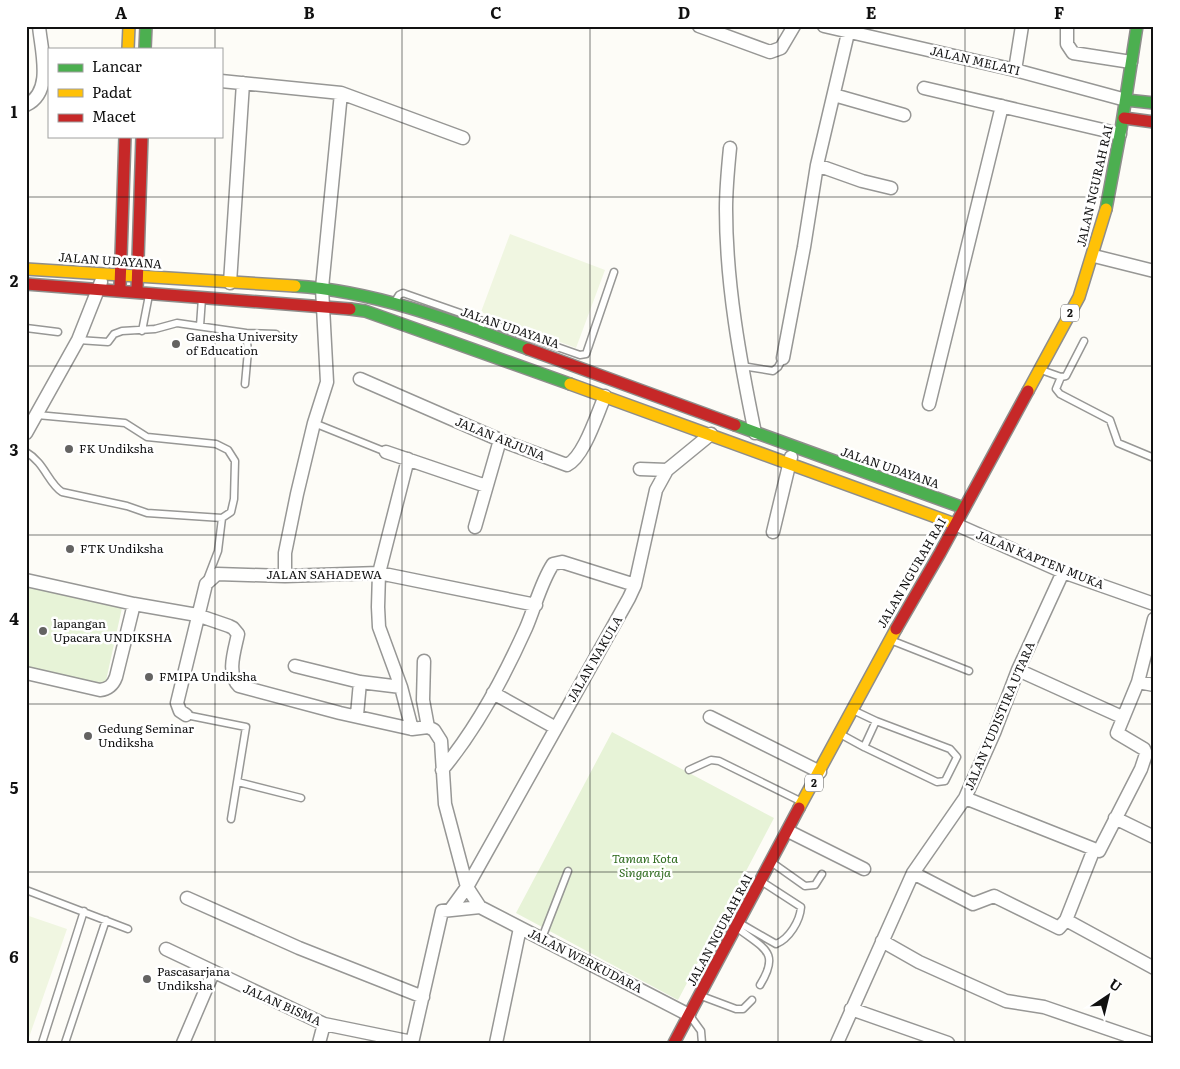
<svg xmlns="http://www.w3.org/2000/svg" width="1180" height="1069" viewBox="0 0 1180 1069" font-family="Literata,serif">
	<rect width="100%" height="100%" fill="#fdfcf7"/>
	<path fill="#e7f3d7" d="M26 586 122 608 105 685 26 666Z
		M612 732 774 818 678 1000 516 913Z"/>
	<path fill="#f0f6e1" d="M510 234 605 270 576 348 481 312Z
		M26 915 67 929 27 1043H26Z"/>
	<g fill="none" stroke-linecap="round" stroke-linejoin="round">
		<defs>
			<path id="lane" d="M394 303 399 295 403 293 483 321
				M200 326 202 298
				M26 328 58 332
				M480 330 483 321 580 355 586 354 614 272
				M142 331 149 295
				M246 333 276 334
				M78 340 108 342 114 334 122 331 155 329 177 323 246 333 248 351 245 384
				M742 366 773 371 778 367 783 358
				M1044 371 1061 377 1066 376 1084 341
				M1061 377 1056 389 1060 394 1110 420 1118 443 1154 458
				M314 423 386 452
				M26 452C45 463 48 483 62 492L127 506 147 513 222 518 231 512 234 499 235 461 228 450 216 444 147 437 125 423 37 415
				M208 577 218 551 222 518
				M893 641 969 671
				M186 715 246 727 231 819
				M842 735 864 747 876 721 857 712
				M864 747 937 782 945 781 957 757 950 749 876 721
				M689 770 711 760 719 761 798 800
				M238 782 301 798
				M774 864 805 886 815 885 822 874
				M26 890 128 929
				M743 925 776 944C789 939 800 921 801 907L764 883
				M740 930C765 949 780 953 760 985
				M542 938 568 871
				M704 997 736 1009H743L752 1000
				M693 1020 701 1031 702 1043
				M42 1043 84 911
				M65 1043 106 920"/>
			<path id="street" d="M699 26 770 52 781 48 794 26
				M824 26 1015 70 1126 100
				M1067 26V44L1073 53 1131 62
				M1015 70 1022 26
				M221 81 341 93 463 138
				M924 88 1120 134
				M834 95 904 115
				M26 105C54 92 41 50 39 26
				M730 148C728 168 726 189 726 209 726 284 740 360 755 433
				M817 165 862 181 891 188
				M1094 256 1154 271
				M230 283 243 83
				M783 358 804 247 817 165 848 33
				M360 379 500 440 567 465C584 457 597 414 605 396
				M929 404 1002 106
				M26 433 78 340 101 282
				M386 452 486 486
				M408 459 379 573 378 607 379 627 401 687 412 729
				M640 469 667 470
				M955 524 1063 572 1154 604
				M475 527 500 440
				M773 532 791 457
				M285 576V553L297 494 314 423 327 382 322 288 341 93
				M26 580 134 604 197 615 229 626 233 628 238 634C235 649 226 674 239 686L340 713 412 729 428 727 434 730 441 741 445 804 467 887 480 907 689 1015
				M424 661 423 700 428 727
				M295 666 360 682 401 687
				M1018 670 1122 717
				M26 673 100 690C109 689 113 685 116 677L134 604
				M1138 682 1154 685
				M493 693 556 728
				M186 715 180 711 177 703 206 584 217 574 285 576 379 573 536 605
				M357 715 360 682
				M710 717 820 772
				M442 770C477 728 504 677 526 628 535 607 541 582 553 564L562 562 635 585
				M965 798 1099 851 1141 769 1146 754 1144 749 1117 733 1138 682 1154 619
				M1115 818 1154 837
				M788 831 864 869
				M913 873 973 904 994 896 1059 928 1066 920 1094 849
				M187 898 299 948 423 997
				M451 909 467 887 629 598 635 585 656 490 667 470 711 434
				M1066 920 1154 968
				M882 941 919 962 1006 1001 1044 1007 1149 1043
				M166 949 324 1024 412 1042
				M851 1009 948 1043
				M183 1043 213 973
				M319 1043 324 1024
				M412 1043 442 911 480 907
				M496 1043 520 928
				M837 1043 913 873 965 798 994 733 1018 670 1063 572"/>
			<path id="fast" d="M145 49 146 26
				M1126 100 1154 103
				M1106 209 1121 129 1137 26
				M295 286C375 291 453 321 528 349
				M350 309 365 311 570 384
				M735 425 964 508"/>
			<path id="slow" d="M128 49 129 26
				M26 269 295 286
				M570 384 955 524
				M1028 391 1079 297 1106 209
				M799 808 896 629"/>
			<path id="jam" d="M1124 118 1154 122
				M26 284 350 309
				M120 287 125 136
				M137 290 142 136
				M528 349 735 425
				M896 629 940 553 1028 391
				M674 1043 799 808"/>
		</defs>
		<use href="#lane" stroke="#979795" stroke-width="9"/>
		<use href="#street" stroke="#979795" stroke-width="15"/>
		<use href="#fast" stroke="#8e8d8b" stroke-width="14"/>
		<use href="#slow" stroke="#8e8d8b" stroke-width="14"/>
		<use href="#jam" stroke="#8e8d8b" stroke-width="14"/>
		<use href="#lane" stroke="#fffffe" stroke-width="6"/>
		<use href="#street" stroke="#fffffe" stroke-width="12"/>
		<use href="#fast" stroke="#4caf50" stroke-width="11"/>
		<use href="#slow" stroke="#ffc107" stroke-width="11"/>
		<use href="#jam" stroke="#c62828" stroke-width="11"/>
	</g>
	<path fill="none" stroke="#111" stroke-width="1" stroke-opacity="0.55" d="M215 26V49M402 26V1043M590 26V1043M778 26V1043M965 26V1043M215 136V1043M26 197H1154M26 366H1154M26 535H1154M26 704H1154M26 872H1154"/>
	<g fill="#646362" stroke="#fff" stroke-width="2">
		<circle cx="176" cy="344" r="5"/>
		<circle cx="69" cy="449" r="5"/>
		<circle cx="70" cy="549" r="5"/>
		<circle cx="43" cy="631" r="5"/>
		<circle cx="149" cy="677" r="5"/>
		<circle cx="88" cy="736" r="5"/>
		<circle cx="147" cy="979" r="5"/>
	</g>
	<g text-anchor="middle" stroke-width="5" stroke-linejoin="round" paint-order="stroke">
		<g fill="#fff" stroke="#585858" stroke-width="1">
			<rect x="1061" y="304.5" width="18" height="17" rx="4"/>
			<rect x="805" y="774.5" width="18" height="17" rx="4"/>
		</g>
		<g font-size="11" font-weight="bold" fill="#111">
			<text x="1070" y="317">2</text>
			<text x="814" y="787">2</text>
		</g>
		<g font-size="12" fill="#111" stroke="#fff">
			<text transform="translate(975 61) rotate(13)" y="4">JALAN MELATI</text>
			<text transform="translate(1095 186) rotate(-77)" y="4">JALAN NGURAH RAI</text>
			<text transform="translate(110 261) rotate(4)" y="4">JALAN UDAYANA</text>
			<text transform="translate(510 328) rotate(19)" y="4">JALAN UDAYANA</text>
			<text transform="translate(500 439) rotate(22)" y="4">JALAN ARJUNA</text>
			<text transform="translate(890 468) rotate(19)" y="4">JALAN UDAYANA</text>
			<text transform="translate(1040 560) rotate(22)" y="4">JALAN KAPTEN MUKA</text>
			<text transform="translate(912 573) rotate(-60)" y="4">JALAN NGURAH RAI</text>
			<text x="324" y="579">JALAN SAHADEWA</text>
			<text transform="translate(595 659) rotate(-60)" y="4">JALAN NAKULA</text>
			<text transform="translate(1000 716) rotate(-67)" y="4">JALAN YUDISTIRA UTARA</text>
			<text transform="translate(720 930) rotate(-62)" y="4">JALAN NGURAH RAI</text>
			<text transform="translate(585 961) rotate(27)" y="4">JALAN WERKUDARA</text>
			<text transform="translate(282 1005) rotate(24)" y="4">JALAN BISMA</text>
		</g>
		<g font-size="12" fill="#111" stroke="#fff" text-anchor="start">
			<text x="186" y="341">Ganesha University<tspan x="186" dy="14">of Education</tspan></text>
			<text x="79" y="453">FK Undiksha</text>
			<text x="80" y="553">FTK Undiksha</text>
			<text x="53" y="628">lapangan<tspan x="53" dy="14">Upacara UNDIKSHA</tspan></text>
			<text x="159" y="681">FMIPA Undiksha</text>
			<text x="98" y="733">Gedung Seminar<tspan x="98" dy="14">Undiksha</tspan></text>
			<text x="157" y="976">Pascasarjana<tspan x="157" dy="14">Undiksha</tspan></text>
		</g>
		<g font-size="12" font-style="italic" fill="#2f6b1f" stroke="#fff">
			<text x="645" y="863">Taman Kota<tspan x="645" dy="14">Singaraja</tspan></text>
		</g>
	</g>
	<rect width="1180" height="1069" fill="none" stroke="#ffffff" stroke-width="55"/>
	<rect x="48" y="48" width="175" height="90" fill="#ffffff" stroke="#a0a0a0"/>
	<rect x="58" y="64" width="25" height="8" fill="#4caf50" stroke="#a0a0a0"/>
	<text x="92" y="72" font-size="15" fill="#111111">Lancar</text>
	<rect x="58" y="89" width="25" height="8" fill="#ffc107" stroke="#a0a0a0"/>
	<text x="92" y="98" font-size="15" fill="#111111">Padat</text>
	<rect x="58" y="114" width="25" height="8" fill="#c62828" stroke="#a0a0a0"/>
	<text x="92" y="122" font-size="15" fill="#111111">Macet</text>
	<g transform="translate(1108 996) rotate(35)" stroke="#ffffff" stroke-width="4" paint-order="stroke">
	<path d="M0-4L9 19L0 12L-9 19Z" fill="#111111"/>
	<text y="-8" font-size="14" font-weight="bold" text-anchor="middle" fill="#111111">U</text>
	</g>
	<rect x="28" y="28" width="1124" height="1014" fill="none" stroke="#111" stroke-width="2"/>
	<g font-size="16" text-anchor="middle" font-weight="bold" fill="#111">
		<text x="121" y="19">A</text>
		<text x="309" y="19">B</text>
		<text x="496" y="19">C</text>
		<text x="684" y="19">D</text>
		<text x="871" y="19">E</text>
		<text x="1059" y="19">F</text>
		<text x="14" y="118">1</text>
		<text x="14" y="287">2</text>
		<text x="14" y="456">3</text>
		<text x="14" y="625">4</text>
		<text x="14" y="794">5</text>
		<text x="14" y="963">6</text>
	</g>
</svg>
